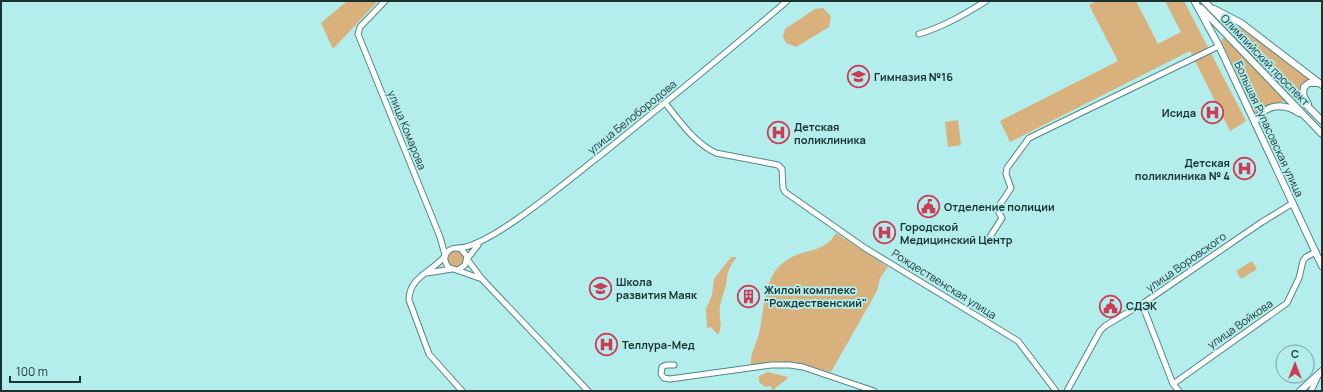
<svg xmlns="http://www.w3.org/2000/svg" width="1323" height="392" viewBox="0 0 1323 392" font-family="Manrope,sans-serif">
	<rect width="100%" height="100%" fill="#b3edec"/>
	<path fill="#d8b17c" d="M347 1H378L333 49 321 23Z
		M1097 1H1136L1158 44 1181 32 1165 1H1184L1246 121 1230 131 1190 51 1010 142 1000 121 1118 61 1089 5Z
		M823 8 831 16 829 27 796 47 786 43 783 36 785 29 815 9Z
		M1235 27H1240L1310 80 1300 87 1298 95Z
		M1224 37 1287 101 1268 105 1256 116 1221 40Z
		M958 120 961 145 948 147 945 122Z
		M836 233 888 267 880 278 877 291 831 372 793 362 751 366C749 355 758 342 760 329 766 294 765 262 806 252 820 248 828 246 836 233Z
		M448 259a8 8 0 1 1 16 0a8 8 0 1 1-16 0Z
		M731 257H737C728 268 728 271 726 285 724 292 721 299 720 307 718 316 724 326 718 335L711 327 707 328 706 309 712 295 714 279Z
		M1252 261 1257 269 1241 279 1236 271Z
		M767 372 788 377V378L772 391 771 386 765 387 759 382V376Z"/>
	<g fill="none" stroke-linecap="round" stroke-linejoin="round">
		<defs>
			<path id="minor" d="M385 1 360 27 358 34 440 237 445 255
				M919 34C943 27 965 14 986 1
				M665 103C680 121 694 143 716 153L778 165 782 169 783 188 785 192 865 248 1018 341 1056 391
				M988 240 1002 218 997 209 1011 188 1006 174 1007 168 1029 138 1219 46
				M458 248C490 248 574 175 602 154 664 104 726 53 787 1
				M445 256C432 272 409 277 409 300L429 354 462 391
				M467 259 482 279 588 391
				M467 259 478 245
				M458 270 465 265 467 256 461 249C449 245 440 256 448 267L479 278
				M427 273 452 269
				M1142 304 1173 384 1179 391
				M674 365H666L662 367 661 374 664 378 670 379 771 365H790L803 367 874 391
				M1173 384 1287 303 1299 278 1303 261 1306 257 1316 252
				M1067 391 1100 331 1105 326 1145 302 1262 222 1293 203
				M1311 391 1318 376"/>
			<path id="major" d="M1204 1 1322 121
				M1195 2 1219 46 1322 266
				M1201 8 1322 134
				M1214 9 1241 23 1322 85
				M1308 104 1303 95 1304 87 1309 83H1318
				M1255 122C1264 104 1284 102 1299 113
				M1300 391 1322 371"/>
		</defs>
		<use href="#minor" stroke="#508787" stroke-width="7"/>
		<use href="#major" stroke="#508787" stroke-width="8"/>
		<use href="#minor" stroke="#fff" stroke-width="5"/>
		<use href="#major" stroke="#fff" stroke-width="6"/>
	</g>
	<defs>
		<symbol id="school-ring" viewBox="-11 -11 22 22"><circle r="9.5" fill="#b3edec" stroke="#cc3c55" stroke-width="1.5"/><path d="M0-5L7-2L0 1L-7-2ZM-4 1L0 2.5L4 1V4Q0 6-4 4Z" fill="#cc3c55"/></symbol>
		<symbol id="hospital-ring" viewBox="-11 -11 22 22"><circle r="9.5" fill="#b3edec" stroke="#cc3c55" stroke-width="1.5"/><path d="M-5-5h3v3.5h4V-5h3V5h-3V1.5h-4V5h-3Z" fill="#cc3c55"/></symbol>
		<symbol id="civic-ring" viewBox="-11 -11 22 22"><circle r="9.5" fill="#b3edec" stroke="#cc3c55" stroke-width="1.5"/><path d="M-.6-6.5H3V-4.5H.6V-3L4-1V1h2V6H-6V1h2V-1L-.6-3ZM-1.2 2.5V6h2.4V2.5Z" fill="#cc3c55"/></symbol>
		<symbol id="building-ring" viewBox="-11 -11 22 22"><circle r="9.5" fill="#b3edec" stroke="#cc3c55" stroke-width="1.5"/><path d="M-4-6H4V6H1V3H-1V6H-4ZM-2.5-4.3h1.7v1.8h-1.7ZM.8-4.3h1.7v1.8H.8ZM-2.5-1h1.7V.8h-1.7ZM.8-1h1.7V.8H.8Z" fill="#cc3c55"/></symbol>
	</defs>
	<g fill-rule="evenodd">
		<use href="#school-ring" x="846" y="64" width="25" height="25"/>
		<use href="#hospital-ring" x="1200" y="100" width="25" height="25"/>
		<use href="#hospital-ring" x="766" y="120" width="25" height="25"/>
		<use href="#hospital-ring" x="1232" y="156" width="25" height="25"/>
		<use href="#civic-ring" x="916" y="194" width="25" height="25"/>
		<use href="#hospital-ring" x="872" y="220" width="25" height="25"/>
		<use href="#school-ring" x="588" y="276" width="25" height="25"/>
		<use href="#building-ring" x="736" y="284" width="25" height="25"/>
		<use href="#civic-ring" x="1098" y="294" width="25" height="25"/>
		<use href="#hospital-ring" x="594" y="332" width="25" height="25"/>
	</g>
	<g text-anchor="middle" stroke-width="3.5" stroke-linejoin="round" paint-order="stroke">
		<g font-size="11" fill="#1a3232" stroke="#b3edec">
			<text transform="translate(1265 60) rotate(46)" y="4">Олимпийский проспект</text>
			<text transform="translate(632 117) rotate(-39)" y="4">улица Белобородова</text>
			<text transform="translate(1269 129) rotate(65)" y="4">Большая Рупасовская улица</text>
			<text transform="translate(407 130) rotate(68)" y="4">улица Комарова</text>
			<text transform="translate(1186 262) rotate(-35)" y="4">улица Воровского</text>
			<text transform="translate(944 284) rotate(32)" y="4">Рождественская улица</text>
			<text transform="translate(1240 324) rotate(-35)" y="4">улица Войкова</text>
		</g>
		<g font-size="11" font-weight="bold" fill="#1a3232" stroke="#b3edec" text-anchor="start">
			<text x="874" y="81">Гимназия №16</text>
			<text x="1196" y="117" text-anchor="end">Исида</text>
			<text x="794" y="131">Детская<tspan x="794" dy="13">поликлиника</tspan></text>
			<text x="1230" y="167" text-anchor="end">Детская<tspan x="1230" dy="13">поликлиника № 4</tspan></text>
			<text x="944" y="211">Отделение полиции</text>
			<text x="900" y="231">Городской<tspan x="900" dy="13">Медицинский Центр</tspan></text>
			<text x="616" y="286">Школа<tspan x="616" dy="13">развития Маяк</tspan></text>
			<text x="764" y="294">Жилой комплекс<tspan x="764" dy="13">"Рождественский"</tspan></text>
			<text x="1126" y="310">СДЭК</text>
			<text x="622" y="349">Теллура-Мед</text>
		</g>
	</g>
	<rect width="1323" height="392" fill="none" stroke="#1a3232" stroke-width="4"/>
	<g transform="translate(1295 364)"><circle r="19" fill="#b3edec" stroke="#76a2a2"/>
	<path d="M0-3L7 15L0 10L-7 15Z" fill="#cc3c55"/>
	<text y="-6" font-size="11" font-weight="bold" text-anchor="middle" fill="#1a3232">С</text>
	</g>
	<path d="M10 376v6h70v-6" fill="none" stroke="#1a3232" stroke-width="2"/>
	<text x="16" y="376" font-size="12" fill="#1a3232" stroke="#b3edec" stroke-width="3" paint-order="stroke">100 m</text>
</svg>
